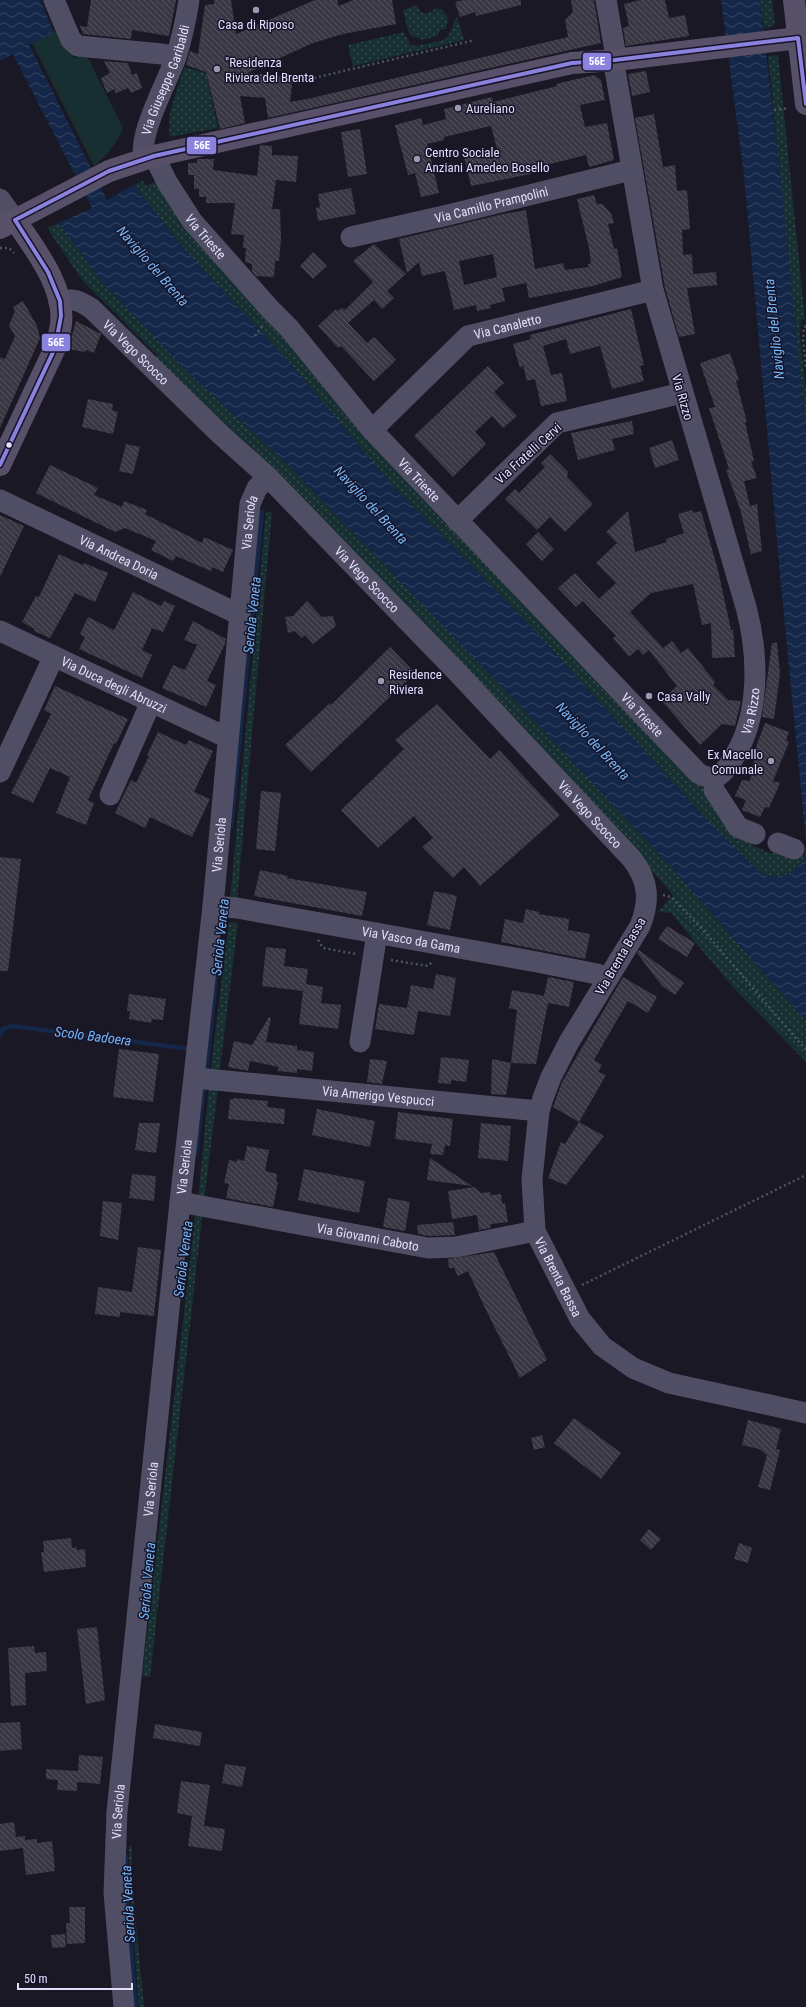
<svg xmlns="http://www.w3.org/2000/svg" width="806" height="2007" viewBox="0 0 806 2007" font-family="'Roboto Condensed',sans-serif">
	<defs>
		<pattern id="grass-dots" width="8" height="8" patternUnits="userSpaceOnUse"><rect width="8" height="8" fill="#172f31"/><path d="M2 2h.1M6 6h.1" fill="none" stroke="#384d50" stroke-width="1.8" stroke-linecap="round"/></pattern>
		<pattern id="water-waves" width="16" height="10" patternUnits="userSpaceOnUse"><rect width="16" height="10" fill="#142749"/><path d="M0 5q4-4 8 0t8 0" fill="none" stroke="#364664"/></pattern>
		<pattern id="building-back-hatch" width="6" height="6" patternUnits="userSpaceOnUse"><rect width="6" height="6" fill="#3a3745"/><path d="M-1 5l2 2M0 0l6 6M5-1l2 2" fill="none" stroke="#565461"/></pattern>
	</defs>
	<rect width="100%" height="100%" fill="#1a1824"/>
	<path fill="url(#grass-dots)" d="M760 0H772L775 24 773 26 764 28Z
		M417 5C421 16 428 15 436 8L442 10 448 17 446 29 440 30 437 36 422 40 417 37H412L408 30 403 10Z
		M457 16 464 40 353 66 348 45 404 32 410 44 415 46 441 41 448 37Z
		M778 55 805 319 801 320 800 336 806 391V434L768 56Z
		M184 67 206 73 218 128 169 137 170 112Z
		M143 181 146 186 156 181 691 775 753 839 751 845 773 854 777 846 799 855H805L804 860 794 871 784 876 769 877 759 871 712 825 520 615 391 484 289 362 185 250 134 185Z
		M59 223 101 281 191 375 286 463 513 698 663 858 806 1021V1062L731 985 671 913 658 912 673 895 661 881 404 608 154 358 157 355 82 280 47 228Z
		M266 512H272L237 901H230Z
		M229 922 238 923 219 1076 210 1075Z
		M209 1087 218 1088 204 1201 198 1200Z
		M196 1209 203 1210 150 1677 142 1676Z
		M129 1846H132V1880L144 2007H139L129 1878Z"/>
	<path fill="#172f31" d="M60 29 74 58 82 55 87 56 123 128C116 144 107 156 94 166L32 43Z"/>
	<path fill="url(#water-waves)" d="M0 0H40L54 32 29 45 107 200 134 185 185 250 289 362 391 484 520 615 712 825 759 871 769 877 784 876 794 871 804 860 806 847V1021L663 858 513 698 286 463 191 375 101 281 59 223 92 208 13 54 0 61Z
		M721 0H760L782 190 806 434V841L780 574 744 175Z"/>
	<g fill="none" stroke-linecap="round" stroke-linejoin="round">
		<path stroke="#142749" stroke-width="4.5" d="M231 826 262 512
			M0 1034 3 1029 12 1026 190 1049
			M206 1073 217 965
			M196 1154 204 1084
			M126 1856 125 1878 136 2007"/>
	</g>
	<path fill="url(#building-back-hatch)" fill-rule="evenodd" d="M91 0H176L169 36 132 30 131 39 83 34 80 26 87 27Z
		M214 0H231L236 34 315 0H337L339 6 353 0H392L396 24 343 34 313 43 247 73 293 77 290 102 312 98 568 37 565 20 573 12 571 0H594L601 43 268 118 265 98 240 96 245 123 220 129 206 72 186 65 190 51 198 54 205 5 214 4Z
		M464 0H521V5L476 16 475 12 460 17 455 2Z
		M640 0H665L669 18 685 15 689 36 626 46 623 28 629 26 624 4Z
		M104 61 128 63 132 75 137 73 142 88 131 93 128 88 116 93 114 89 107 93 101 78 110 73Z
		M646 71 650 92 632 96 628 74Z
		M594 75 601 80 605 100 580 105 585 127 607 123 614 160 589 167 586 155 530 169 531 174 471 186 464 156 497 149 491 126 444 137V140L427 144 439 193 421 197 415 173 408 175 395 125 421 118 423 125 446 119 444 109 492 97 493 102 557 86 556 84Z
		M654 114 663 167 675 165 677 191 687 190 690 229 682 230 683 255 692 254 693 274 716 272 717 285 687 288 695 334 679 337 665 288 635 118Z
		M360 129 367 174 348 177 341 132Z
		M260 145 272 146V155L298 156 296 182 276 180 272 209H280L281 239 279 261H275L274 277 256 276 252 271V264L245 262 246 248H243L244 235 231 234 235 203H206V197H199V189H194V175H188V163H197V159H214L213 170 257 176Z
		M351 188 356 214 318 221 316 208 320 207 318 194Z
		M594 195 597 204H602L611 213 614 223 608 224 614 249 617 248 622 277 593 286 529 298 526 283 502 288 505 301 490 305 491 308 477 311 476 305 454 310 445 271 422 276 419 262 407 273 399 239 503 214 526 210 535 269 563 263 565 270 589 267 588 264 591 263 589 248 577 199ZM493 254 497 277 464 285 459 261Z
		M374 244 406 274 387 291 394 298 382 309 374 300 348 323 367 343 374 337 396 360 374 381 341 346 338 348 318 326 336 309 338 311 342 308 345 310 373 282 353 261Z
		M313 252 327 266 313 279 300 266Z
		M23 301 37 326 40 338 0 428V357L5 359 15 336 9 326 15 310 13 307Z
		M631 309 644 365 640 366 644 381 612 389 600 346 570 354 566 339 543 346 551 375 562 373 567 401 541 406 535 379 527 381 523 365 520 368 513 344 531 339 530 335Z
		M76 321 101 334 94 353 86 350 85 352 68 349Z
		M730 353 739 380 736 381 747 422H745L754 461 751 462 757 478 744 481 750 506 757 504 762 551 751 554 740 509 726 470 729 469 709 408 715 407 700 363Z
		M488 366 504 383 494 392 517 416 503 428 492 416 475 432 486 444 453 477 414 436Z
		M88 399 113 404 112 410 118 412 113 434 82 427Z
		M632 421 634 434 612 439 615 450 578 460 571 433Z
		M672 440 679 460 655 468 649 448Z
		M126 444 140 447 133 474 119 471Z
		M550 454 568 472 567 477 593 504 565 532 550 517 537 530 505 499 515 489 519 493 545 467 541 463Z
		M50 465 98 488 94 495 122 507 124 501 147 510 145 514 202 543 204 537 233 550 223 572 212 567 211 571 176 556 173 561 151 550 156 541 125 528 115 532 36 493Z
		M692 510 693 513 701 511 718 570 731 630H733L735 657 712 658 711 623 702 625 693 584 651 593 630 612 663 648 672 641 681 653 688 648 715 682 713 685 728 700 741 701 735 726 722 724 700 745 661 700 677 686 649 650 643 655 638 649 629 657 613 638 616 636 583 601 576 607 558 588 575 573 599 599 616 583 596 563 617 543 606 532 628 511 635 552 667 542 666 539 684 533 678 514Z
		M0 515 24 526 0 577Z
		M538 532 554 549 542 561 526 544Z
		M59 554 83 565 84 563 108 573 95 602 75 593 50 638 34 631 35 629 22 622 36 596 39 597Z
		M133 592 161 606 164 601 175 606 163 632 152 628 142 650 152 655 142 678 79 649 85 637 80 634 88 617 114 630Z
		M307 601 322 617 333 616 336 626 313 644 305 635 302 638 295 631 288 633 285 617 293 616Z
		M193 621 226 639 225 644 207 681 216 685 206 707 162 688 173 665 185 670 197 645 184 640Z
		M772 643H777L780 674 774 719 762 717Z
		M390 647 415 673 311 772 285 745 330 703 331 705Z
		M55 686 128 719 116 744 114 743 88 800 94 803 86 825 56 813 70 777 50 768 33 803 11 793 51 714 44 710Z
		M437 704 490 759 499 750 560 815 480 886 464 867 453 878 422 847 433 838 414 816 378 848 341 810 404 749 395 740Z
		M765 723 789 732 786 740 789 742 773 781 780 783 769 808 765 807 760 817 742 810 746 800 735 796 742 780 750 781 757 744Z
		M158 732 186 745 189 740 213 751 194 792 210 799 192 837 150 817 145 828 115 813 131 780 136 783 149 756 147 755Z
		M261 791 281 793 275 851 256 849Z
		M0 857 21 859 8 971H0Z
		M260 870 288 876 287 878 367 892 362 916 254 896Z
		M434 891 457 896 450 930 427 925Z
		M526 909 539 912V914L569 919 568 930 590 934 585 959 501 942 505 919 523 923Z
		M667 926 695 943 687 957 658 939Z
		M266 947 286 949 284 966 308 969 306 984 323 987 321 1003 341 1005 338 1029 299 1024 303 991 262 986Z
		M639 950 684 983 675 995 662 986 637 953Z
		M436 974 456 978 450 1016 418 1011 414 1035 375 1029 379 1004 407 1008 411 985 433 989Z
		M548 977 574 982 569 1007 548 1003 536 1064 511 1063 517 1010 509 1008 512 990 544 996Z
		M623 977 657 997 648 1013 628 1001 594 1060 602 1065 598 1072 606 1075 579 1122 553 1107 562 1082Z
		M129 994 166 999 163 1020 152 1019 151 1023 129 1019 130 1011H127Z
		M269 1017 271 1018 266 1042 297 1046V1050L314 1052 312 1071 297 1069V1073L278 1071V1067L250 1061 248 1071 228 1067 234 1041 252 1045Z
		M119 1049 159 1054 153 1102 113 1097Z
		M441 1057 469 1060 466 1082 451 1080V1084L438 1083Z
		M370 1059 387 1061 382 1084 367 1082Z
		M492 1059 511 1063 506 1095 491 1094Z
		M235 1098 268 1101 267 1107 285 1109 284 1124 228 1119 230 1100Z
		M317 1109 375 1121 370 1147 312 1135Z
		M398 1112 453 1119 450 1146 445 1145 443 1155 430 1154 432 1144 395 1139Z
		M579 1122 604 1136 566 1185 548 1178 561 1142 565 1144Z
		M139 1123H160L156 1153 135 1150Z
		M481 1123 511 1126 508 1161 478 1158Z
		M247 1146 269 1150 265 1171 277 1174 276 1182H278L273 1207 226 1198 229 1184 224 1183 229 1160 237 1162V1159L244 1161Z
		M430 1158 472 1186 427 1180Z
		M304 1169 365 1181 359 1213 298 1200Z
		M132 1174 156 1176 154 1201 129 1198Z
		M474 1187 481 1193 490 1192 491 1195 501 1194 502 1204 505 1203 508 1222 491 1224 490 1228 479 1230 477 1215 452 1219 448 1191Z
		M388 1198 410 1202 405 1231 383 1227Z
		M103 1201 122 1203 118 1240 100 1236Z
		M453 1222 455 1235 429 1236 418 1234 417 1225Z
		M138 1247 161 1250 154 1316 120 1312V1317L95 1314 98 1287 132 1292Z
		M494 1252 547 1360 520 1378 483 1304 468 1271 458 1276 454 1268H449L448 1259Z
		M574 1418 621 1453 601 1479 554 1443Z
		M748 1420 781 1429 776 1449 780 1450 770 1490 758 1487 767 1455 759 1449 742 1445Z
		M542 1435 545 1447 534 1450 531 1438Z
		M649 1529 661 1539 651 1550 640 1540Z
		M71 1538 72 1548 77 1547V1550L85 1549 86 1567 44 1572 41 1552H44L43 1541Z
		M739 1543 752 1548 748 1563 734 1559Z
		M97 1627 105 1700 86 1704 77 1629Z
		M34 1646 35 1653 46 1652 47 1671 25 1673 26 1705 11 1706 8 1648Z
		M20 1722 22 1749 0 1751V1723Z
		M155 1724 202 1732 200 1746 153 1738Z
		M79 1755 103 1757 100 1784 77 1782V1791L57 1790 58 1780 46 1779V1769L78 1771Z
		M225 1764 246 1767 242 1787 222 1783Z
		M181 1781 210 1785 204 1826 225 1829 222 1851 188 1846 192 1816 177 1813Z
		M14 1822 16 1837 25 1836V1840L37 1839V1843L52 1841 55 1871 26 1875 23 1848 0 1851V1824Z
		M69 1907H85V1943L67 1944 66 1923H70Z
		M65 1934 66 1947 52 1948 51 1935Z"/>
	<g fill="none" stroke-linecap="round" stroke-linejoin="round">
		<path stroke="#4a5562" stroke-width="2.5" stroke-dasharray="2 3" stroke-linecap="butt" d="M314 78 475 40
			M774 110 789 108
			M0 248H9L14 253
			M806 326 804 327 803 339 806 369
			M255 336 263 325
			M663 895 671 897 703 930 806 1050
			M318 940 323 948 356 954
			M391 960 428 966 433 961
			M582 1285 806 1175"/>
		<g stroke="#504e64" stroke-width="21">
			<path d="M54 0 71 40 78 46 162 54 176 57"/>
			<path id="s1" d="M154 156 167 182 192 221 270 309 289 328 372 430 698 773C714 782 721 777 730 763 761 720 759 656 746 607L653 290 615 70V51L606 0"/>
			<path id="s2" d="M144 158C138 134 167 83 176 57 182 38 186 19 189 0"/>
			<path d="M0 199 15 220"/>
			<path id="s3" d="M351 237 448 215 631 170"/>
			<path id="s4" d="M59 302C73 298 79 300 92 309L220 434 268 477 457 672 632 859C649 881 650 901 640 926L569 1042 551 1077 543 1098 539 1111 532 1179 535 1231 580 1319 602 1346 633 1368 669 1383 806 1413"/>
			<path id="s5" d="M372 430 468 336 653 290"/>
			<path id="s6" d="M0 500 234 612 239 613"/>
			<path d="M457 521 557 423 682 393"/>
			<path id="s7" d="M0 631 228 738"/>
			<path d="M0 772 54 656"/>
			<path d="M714 790 738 827 755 834"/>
			<path d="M110 795 151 702"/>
			<path d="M778 843 794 849"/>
			<path id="s8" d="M213 906 237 908 537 962 597 974 607 979"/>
			<path d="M360 1042 377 933"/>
			<path id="s9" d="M195 1078 539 1111"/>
			<path id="s10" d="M180 1202 428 1248 456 1247 535 1231"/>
			<path id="s11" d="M124 2007 114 1893 117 1812 180 1202 213 906 250 504 257 488 268 477"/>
		</g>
		<path stroke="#584f68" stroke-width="22" d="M794 0 806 104
			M0 228 109 171 154 156 572 63 615 60 798 38
			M0 465 55 348C56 342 59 336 60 330 69 292 35 249 15 220"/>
		<defs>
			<path id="bus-1" d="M798 38 806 104
				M15 220 109 171 154 156 572 63 615 60 798 38
				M0 465 55 348 61 316 60 301 48 272 15 220"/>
		</defs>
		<use href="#bus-1" stroke="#171329" stroke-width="7"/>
		<use href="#bus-1" stroke="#8b82de" stroke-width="4"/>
	</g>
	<g fill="#9c99b0" stroke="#171329" stroke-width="1.5">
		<circle cx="256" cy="10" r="4"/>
		<circle cx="217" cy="69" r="4"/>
		<circle cx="458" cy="108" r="4"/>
		<circle cx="417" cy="159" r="4"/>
		<circle cx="381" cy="681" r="4"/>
		<circle cx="649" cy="696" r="4"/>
		<circle cx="771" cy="761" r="4"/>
	</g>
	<circle fill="#e2defc" stroke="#171329" stroke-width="1.5" cx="9" cy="445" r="3.5"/>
	<g text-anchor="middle" stroke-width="3" stroke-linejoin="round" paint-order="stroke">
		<g font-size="13" fill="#e2defc" stroke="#171329" text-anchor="start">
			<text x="256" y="29" text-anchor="middle">Casa di Riposo</text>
			<text x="225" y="67">"Residenza<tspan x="225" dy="15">Riviera del Brenta</tspan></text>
			<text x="466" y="113">Aureliano</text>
			<text x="425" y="157">Centro Sociale<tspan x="425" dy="15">Anziani Amedeo Bosello</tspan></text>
			<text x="389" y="679">Residence<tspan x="389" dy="15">Riviera</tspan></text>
			<text x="657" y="701">Casa Vally</text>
			<text x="763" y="759" text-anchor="end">Ex Macello<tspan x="763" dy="15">Comunale</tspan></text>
		</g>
		<g font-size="13" fill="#e2defc" stroke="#171329">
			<text dy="5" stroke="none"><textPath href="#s2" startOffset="82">Via Giuseppe Garibaldi</textPath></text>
			<text dy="5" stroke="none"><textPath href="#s3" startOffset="144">Via Camillo Prampolini</textPath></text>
			<text dy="5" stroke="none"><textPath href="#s1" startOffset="96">Via Trieste</textPath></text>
			<text dy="5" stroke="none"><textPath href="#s5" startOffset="175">Via Canaletto</textPath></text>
			<text dy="5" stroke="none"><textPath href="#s4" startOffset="97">Via Vego Scocco</textPath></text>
			<text transform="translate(683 397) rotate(74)" y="5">Via Rizzo</text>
			<text transform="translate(528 453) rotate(-42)" y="5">Via Fratelli Cervi</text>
			<text dy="5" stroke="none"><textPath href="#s1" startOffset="420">Via Trieste</textPath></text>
			<text dy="5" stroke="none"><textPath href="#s11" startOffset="1492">Via Seriola</textPath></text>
			<text dy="5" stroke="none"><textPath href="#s6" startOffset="132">Via Andrea Doria</textPath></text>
			<text dy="5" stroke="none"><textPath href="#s4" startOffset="421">Via Vego Scocco</textPath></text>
			<text dy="5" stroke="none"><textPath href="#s7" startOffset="126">Via Duca degli Abruzzi</textPath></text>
			<text dy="5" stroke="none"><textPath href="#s1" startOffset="920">Via Rizzo</textPath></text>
			<text dy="5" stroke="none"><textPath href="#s1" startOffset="744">Via Trieste</textPath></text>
			<text dy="5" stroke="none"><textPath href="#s4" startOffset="745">Via Vego Scocco</textPath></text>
			<text dy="5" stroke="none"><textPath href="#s11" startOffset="1168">Via Seriola</textPath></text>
			<text dy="5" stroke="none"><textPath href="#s8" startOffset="201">Via Vasco da Gama</textPath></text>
			<text transform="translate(620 956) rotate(-60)" y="5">Via Brenta Bassa</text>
			<text dy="5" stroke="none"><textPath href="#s9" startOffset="184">Via Amerigo Vespucci</textPath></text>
			<text dy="5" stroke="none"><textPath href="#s11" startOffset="844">Via Seriola</textPath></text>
			<text dy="5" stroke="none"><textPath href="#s10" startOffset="191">Via Giovanni Caboto</textPath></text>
			<text dy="5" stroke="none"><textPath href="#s4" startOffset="1261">Via Brenta Bassa</textPath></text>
			<text dy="5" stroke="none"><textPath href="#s11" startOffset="520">Via Seriola</textPath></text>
			<text dy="5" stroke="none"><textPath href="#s11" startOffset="196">Via Seriola</textPath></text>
		</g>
		<g font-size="14" font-style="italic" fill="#74b6f5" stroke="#171329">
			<text transform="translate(153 266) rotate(49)" y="5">Naviglio del Brenta</text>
			<text transform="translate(774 329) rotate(-96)" y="5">Naviglio del Brenta</text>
			<text transform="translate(371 505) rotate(47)" y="5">Naviglio del Brenta</text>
			<text transform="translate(252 615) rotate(-84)" y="5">Seriola Veneta</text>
			<text transform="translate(593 741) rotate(47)" y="5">Naviglio del Brenta</text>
			<text transform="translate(220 937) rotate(-84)" y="5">Seriola Veneta</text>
			<text transform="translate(93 1036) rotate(7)" y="5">Scolo Badoera</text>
			<text transform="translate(183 1259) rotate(-83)" y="5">Seriola Veneta</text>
			<text transform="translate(147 1581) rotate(-85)" y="5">Seriola Veneta</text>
			<text transform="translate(128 1904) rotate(-93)" y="5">Seriola Veneta</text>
		</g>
	</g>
	<g stroke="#171329" stroke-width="1.5">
		<rect x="582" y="52" width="30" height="19" rx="4" fill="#8b82de"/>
		<rect x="186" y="136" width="31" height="19" rx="4" fill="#8b82de"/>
		<rect x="41" y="333" width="30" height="19" rx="4" fill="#8b82de"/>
	</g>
	<g font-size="11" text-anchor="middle" font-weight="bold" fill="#fff">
		<text x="597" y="65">56E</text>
		<text x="202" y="149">56E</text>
		<text x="56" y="346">56E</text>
	</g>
	<path d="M18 1983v6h114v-6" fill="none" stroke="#e2defc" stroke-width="2"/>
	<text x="24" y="1983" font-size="12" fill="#e2defc" stroke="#171329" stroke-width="3" paint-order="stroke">50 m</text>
</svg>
